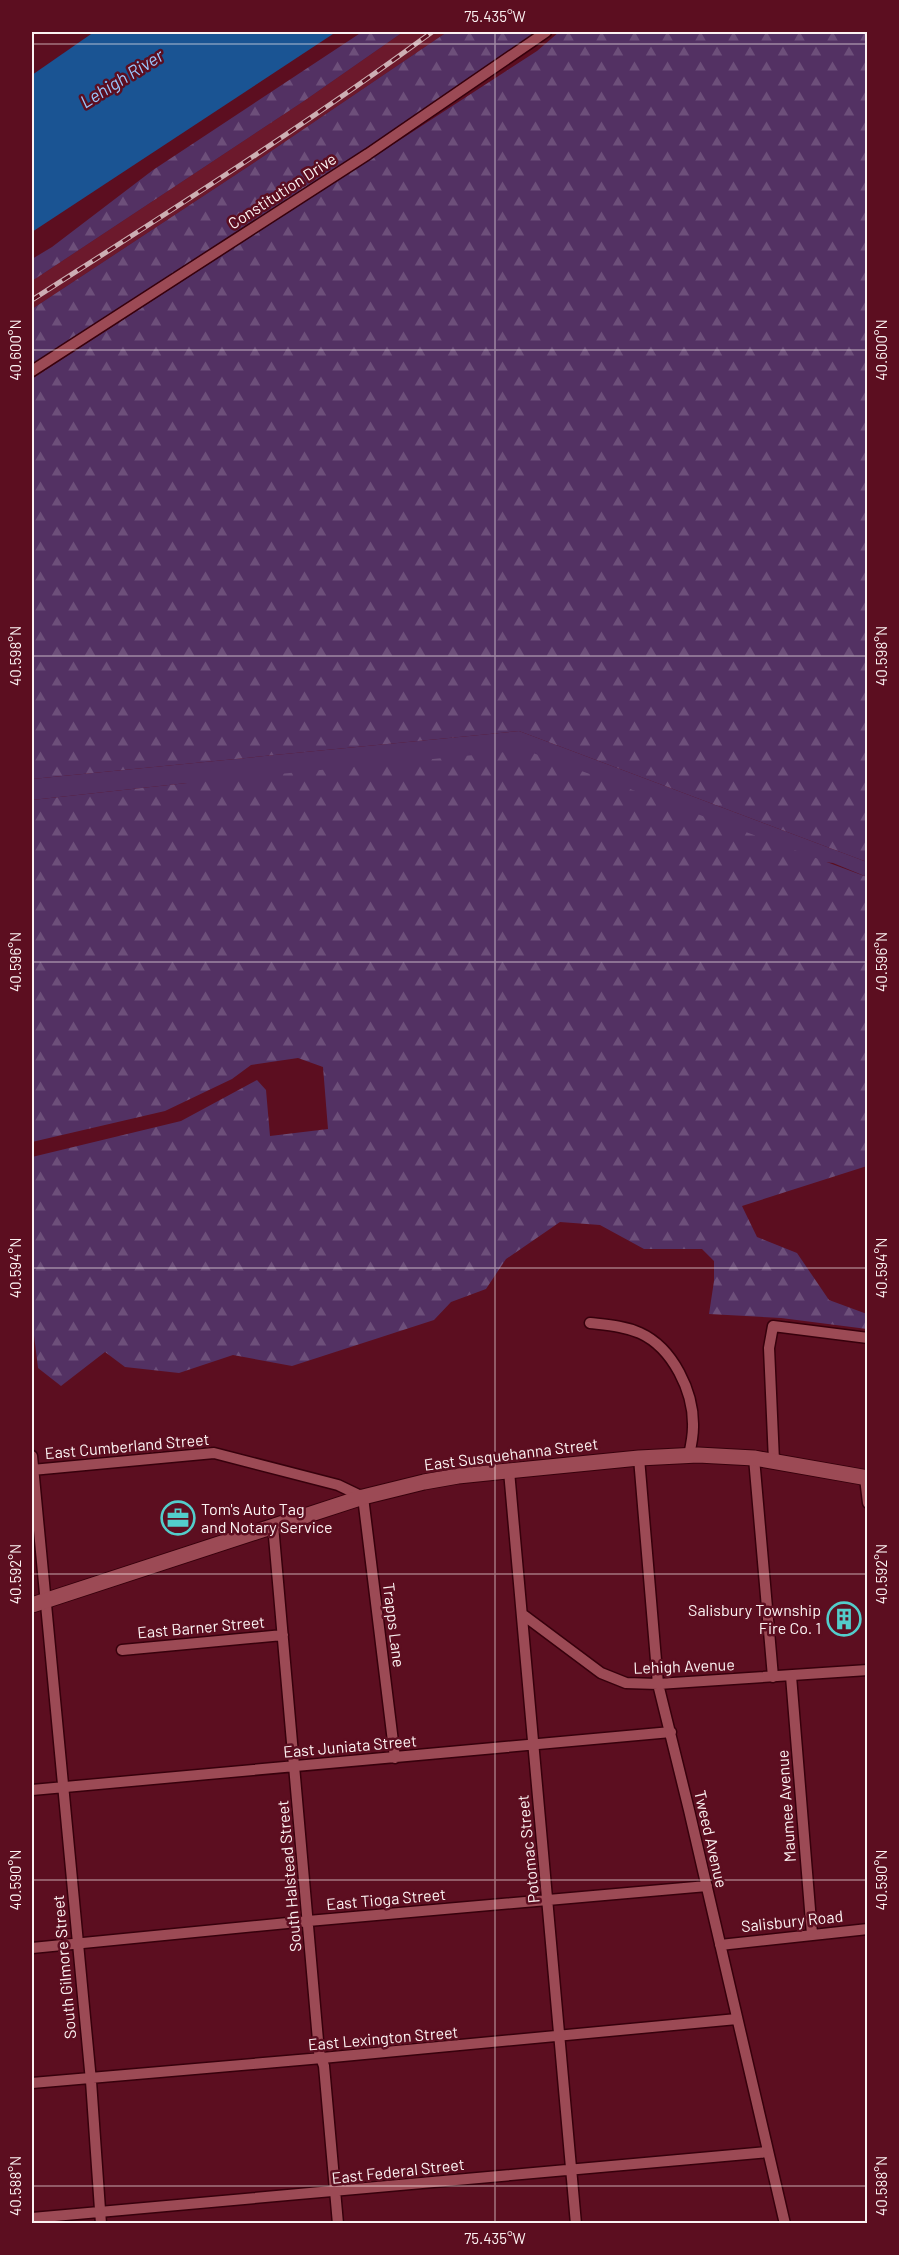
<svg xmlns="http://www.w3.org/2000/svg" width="899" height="2255" viewBox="0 0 899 2255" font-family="Barlow,sans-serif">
	<defs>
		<pattern id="forest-firs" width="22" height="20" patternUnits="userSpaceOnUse" patternTransform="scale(1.5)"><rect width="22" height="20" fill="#533163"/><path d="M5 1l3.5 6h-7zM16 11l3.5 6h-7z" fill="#6d4f7a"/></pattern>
	</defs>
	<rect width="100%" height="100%" fill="#5c0e20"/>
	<path fill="#6c192c" d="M403 32H447L255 162 32 309V281L304 101Z"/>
	<path fill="#533163" d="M519 731 867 862V877L833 863 187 783 32 800V779Z"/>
	<path fill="url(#forest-firs)" d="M362 32H403L304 101 32 281V259L52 247 153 170Z
		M447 32H538L478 74 282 204 32 366V309L255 162Z
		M559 32H867V862L519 731 32 779V379L537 51Z
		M525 750 867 877V1166L742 1206 757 1237 797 1253 829 1300 867 1314V1329L781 1318 709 1314 714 1281V1261L702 1249H644L600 1225 560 1222 506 1259 486 1289 451 1302 434 1320 292 1366 233 1355 179 1373 125 1367 105 1352 61 1386 38 1368 32 1319V1157L181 1121 257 1080 266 1090 270 1136 328 1129 323 1067 298 1058 251 1065 232 1079 165 1111 32 1142V800L187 783Z"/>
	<path fill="#1a5493" d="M94 32H336L32 232V75Z"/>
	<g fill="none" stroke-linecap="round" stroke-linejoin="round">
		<defs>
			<path id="street" d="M32 371 368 154 546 32
				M590 1323C607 1325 624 1326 640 1333 673 1348 694 1392 693 1427 693 1436 691 1446 689 1455
				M32 1456 91 2081 101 2224
				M639 1458 658 1684 689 1810 785 2224
				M754 1458 773 1677
				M774 1461 769 1348 773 1326 868 1338
				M32 1470 214 1453 338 1485 363 1497 395 1758
				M509 1471 576 2224
				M865 1478 868 1503
				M273 1525 319 2052 324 2066 338 2224
				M522 1614 601 1673 626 1683 658 1684 868 1670
				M122 1650 283 1635
				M791 1676 812 1934
				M32 1790 671 1732
				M720 1945 868 1929
				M32 1948 308 1921 707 1886
				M32 2083 322 2058 737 2019
				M32 2218 768 2152"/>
			<path id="secondary" d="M32 1605 363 1497 424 1482 458 1476 639 1458 698 1455 754 1458 868 1478"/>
		</defs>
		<use href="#street" stroke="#37000c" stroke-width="13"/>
		<use href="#secondary" stroke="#37000c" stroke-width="17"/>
		<use href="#street" stroke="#9c4a55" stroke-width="10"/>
		<use href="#secondary" stroke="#9c4a55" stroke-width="15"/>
		<defs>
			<path id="rail" d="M32 300C167 213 303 127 432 32"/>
		</defs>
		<use href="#rail" stroke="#cdafb4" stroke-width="5"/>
		<use href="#rail" stroke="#5c0e20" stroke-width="3" stroke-dasharray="9" stroke-linecap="butt"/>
	</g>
	<path fill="none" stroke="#fcf2f2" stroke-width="1.5" stroke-opacity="0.45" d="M495 32V2224M32 44H868M32 350H868M32 656H868M32 962H868M32 1268H868M32 1574H868M32 1880H868M32 2186H868"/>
	<defs>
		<symbol id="office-ring" viewBox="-11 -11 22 22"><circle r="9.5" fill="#5c0e20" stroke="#53cdcb" stroke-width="1.5"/><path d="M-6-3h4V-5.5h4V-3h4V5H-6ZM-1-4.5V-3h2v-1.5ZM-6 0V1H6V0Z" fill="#53cdcb"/></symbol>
		<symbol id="building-ring" viewBox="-11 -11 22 22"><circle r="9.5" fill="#5c0e20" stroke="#53cdcb" stroke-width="1.5"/><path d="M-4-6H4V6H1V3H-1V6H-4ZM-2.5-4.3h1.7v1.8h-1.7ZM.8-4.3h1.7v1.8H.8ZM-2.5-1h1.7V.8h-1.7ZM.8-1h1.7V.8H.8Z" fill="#53cdcb"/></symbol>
	</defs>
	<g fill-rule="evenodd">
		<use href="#office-ring" x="159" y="1499" width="38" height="38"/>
		<use href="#building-ring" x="825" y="1600" width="38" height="38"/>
	</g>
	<g text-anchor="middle" stroke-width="5" stroke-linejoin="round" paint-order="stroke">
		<g font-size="16" fill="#fcf2f2" stroke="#5c0e20">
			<text transform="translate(282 191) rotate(-33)" y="6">Constitution Drive</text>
			<text transform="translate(127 1446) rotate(-5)" y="6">East Cumberland Street</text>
			<text transform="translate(511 1454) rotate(-7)" y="6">East Susquehanna Street</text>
			<text transform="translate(394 1625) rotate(83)" y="6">Trapps Lane</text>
			<text transform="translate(201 1627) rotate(-5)" y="6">East Barner Street</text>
			<text transform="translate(684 1666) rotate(-2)" y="6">Lehigh Avenue</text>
			<text transform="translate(350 1746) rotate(-5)" y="6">East Juniata Street</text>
			<text transform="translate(786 1806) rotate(-94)" y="6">Maumee Avenue</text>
			<text transform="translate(711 1839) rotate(77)" y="6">Tweed Avenue</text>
			<text transform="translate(528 1849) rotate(-96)" y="6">Potomac Street</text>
			<text transform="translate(289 1876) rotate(-95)" y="6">South Halstead Street</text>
			<text transform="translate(386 1899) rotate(-5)" y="6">East Tioga Street</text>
			<text transform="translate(792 1921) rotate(-6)" y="6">Salisbury Road</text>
			<text transform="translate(64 1967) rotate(-95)" y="6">South Gilmore Street</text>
			<text transform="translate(383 2038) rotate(-5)" y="6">East Lexington Street</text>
			<text transform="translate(398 2171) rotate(-6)" y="6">East Federal Street</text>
		</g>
		<g font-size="16" fill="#fcf2f2" stroke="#5c0e20" text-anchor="start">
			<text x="201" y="1515">Tom's Auto Tag<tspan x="201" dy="18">and Notary Service</tspan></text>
			<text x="821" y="1616" text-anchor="end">Salisbury Township<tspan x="821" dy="18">Fire Co. 1</tspan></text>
		</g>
		<g font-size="18" font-style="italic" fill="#99c6fb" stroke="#5c0e20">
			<text transform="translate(122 79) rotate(-32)" y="6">Lehigh River</text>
		</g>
	</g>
	<rect width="899" height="2255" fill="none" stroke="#5c0e20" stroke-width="66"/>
	<rect x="33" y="33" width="833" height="2189" fill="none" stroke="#fcf2f2" stroke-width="2"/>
	<g font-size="15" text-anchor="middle" fill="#fcf2f2">
		<text x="495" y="22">75.435°W</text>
		<text transform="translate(16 350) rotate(-90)" y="5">40.600°N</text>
		<text transform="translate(882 350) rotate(-90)" y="5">40.600°N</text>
		<text transform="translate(16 656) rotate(-90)" y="5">40.598°N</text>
		<text transform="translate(882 656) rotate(-90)" y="5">40.598°N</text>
		<text transform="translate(16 962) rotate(-90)" y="5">40.596°N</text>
		<text transform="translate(882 962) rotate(-90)" y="5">40.596°N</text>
		<text transform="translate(16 1268) rotate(-90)" y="5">40.594°N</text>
		<text transform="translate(882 1268) rotate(-90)" y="5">40.594°N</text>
		<text transform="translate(16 1574) rotate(-90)" y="5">40.592°N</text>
		<text transform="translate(882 1574) rotate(-90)" y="5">40.592°N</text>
		<text transform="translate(16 1880) rotate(-90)" y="5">40.590°N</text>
		<text transform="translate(882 1880) rotate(-90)" y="5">40.590°N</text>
		<text transform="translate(16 2186) rotate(-90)" y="5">40.588°N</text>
		<text transform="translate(882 2186) rotate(-90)" y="5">40.588°N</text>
		<text x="495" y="2244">75.435°W</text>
	</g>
</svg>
